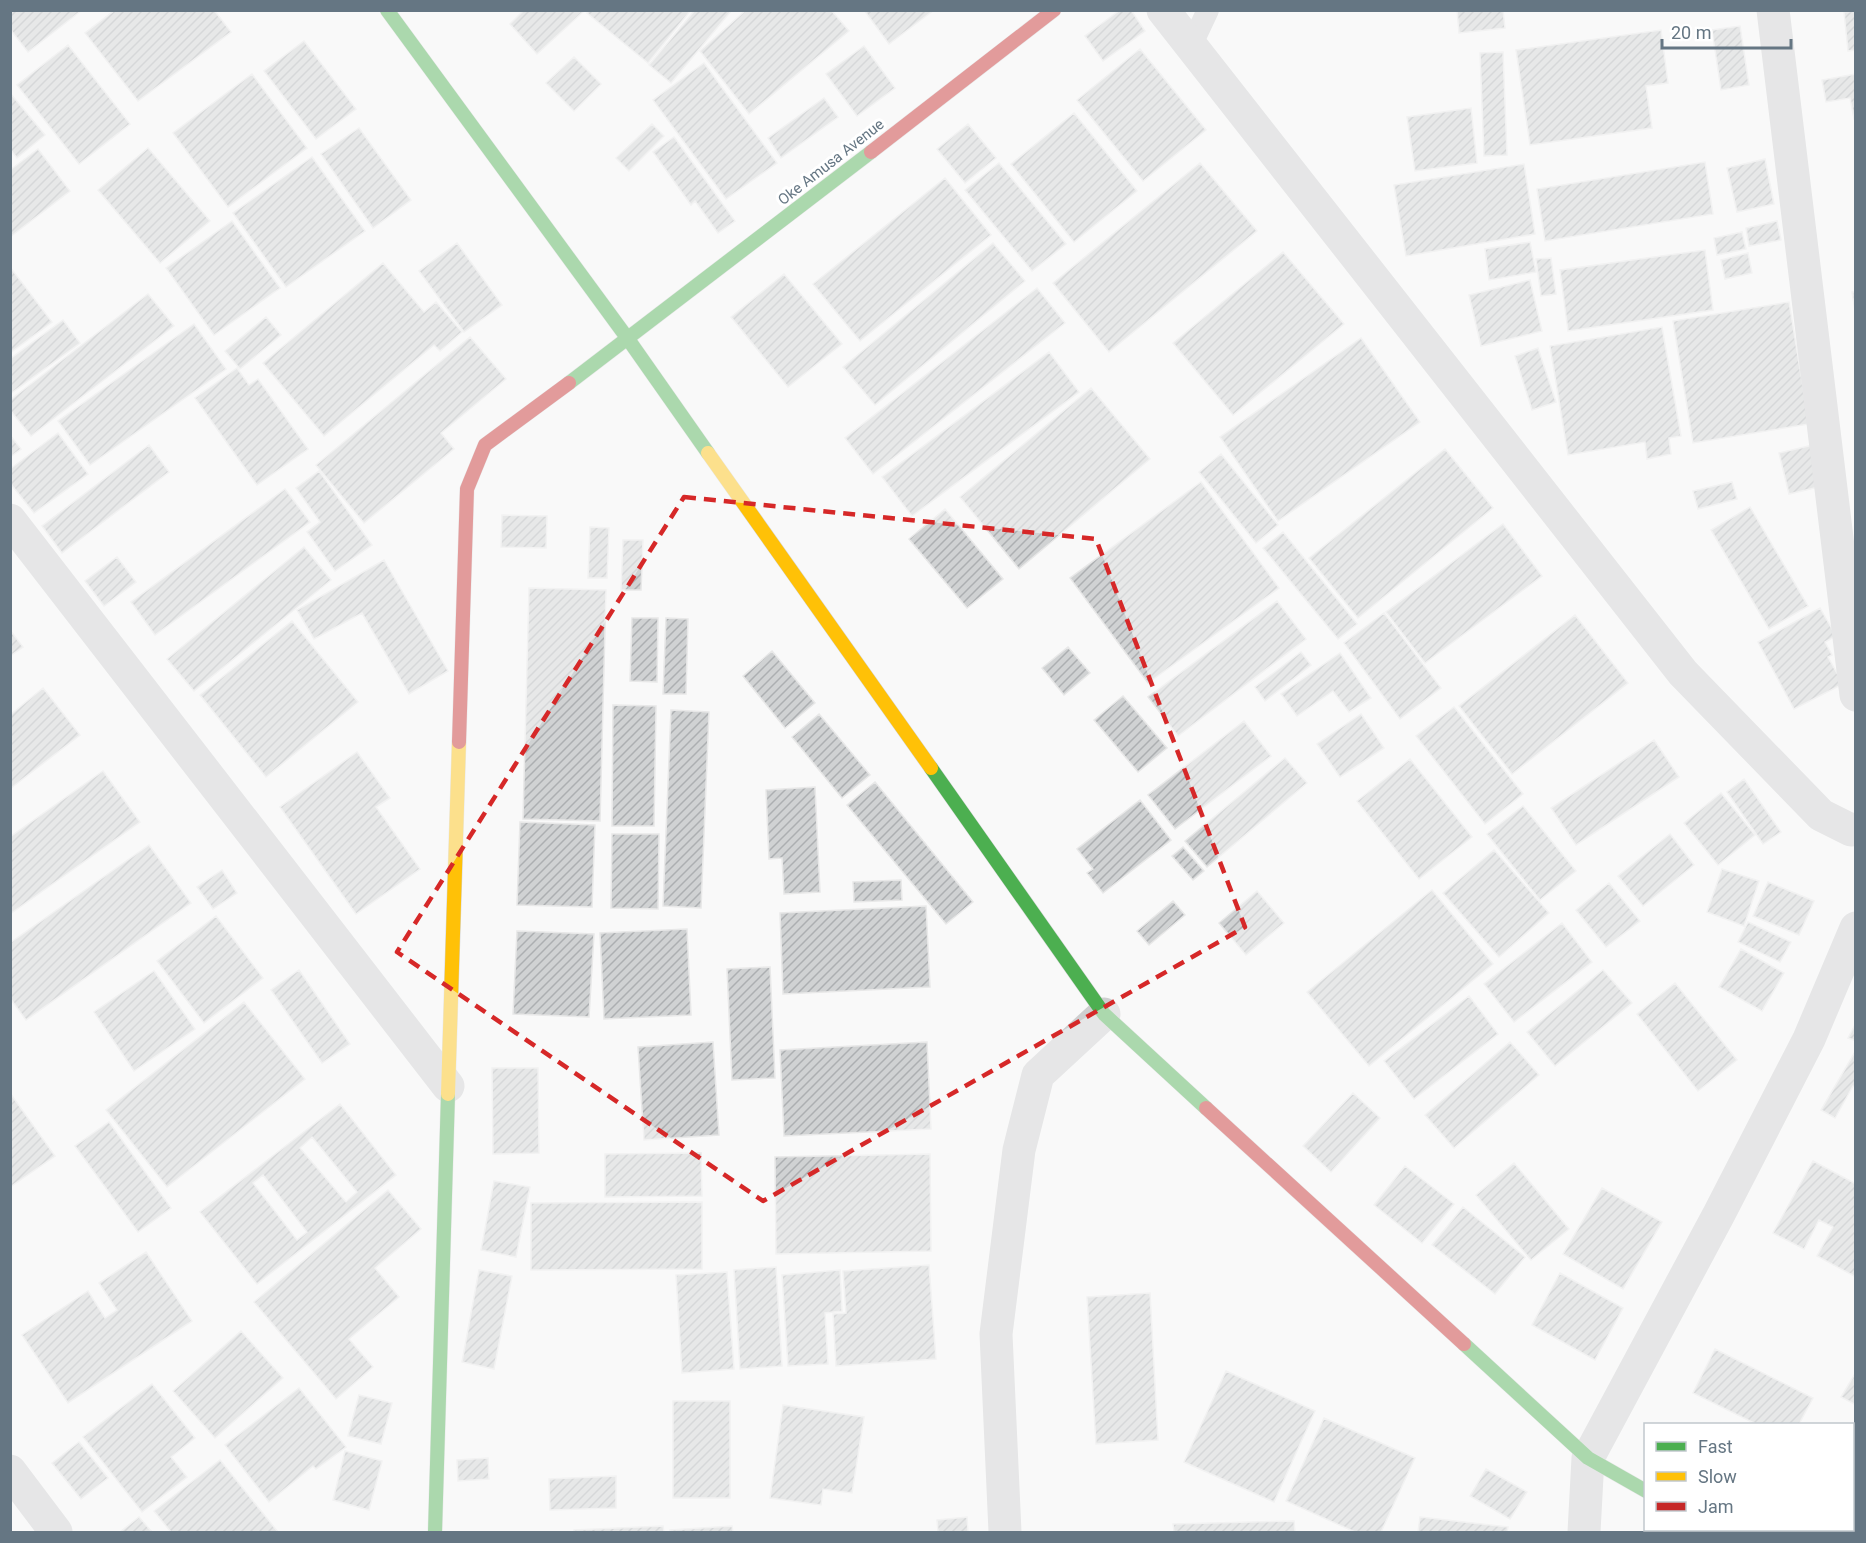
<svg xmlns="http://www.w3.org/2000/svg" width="1866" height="1543" viewBox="0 0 1866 1543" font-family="Roboto,sans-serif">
	<defs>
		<pattern id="building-hatch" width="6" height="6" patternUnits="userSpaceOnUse" patternTransform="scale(1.5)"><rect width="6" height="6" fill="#d0d2d3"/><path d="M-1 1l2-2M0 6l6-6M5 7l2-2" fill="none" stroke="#acafb1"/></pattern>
	</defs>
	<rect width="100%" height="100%" fill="#f9f9f9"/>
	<path fill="url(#building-hatch)" stroke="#e8e8e8" stroke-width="1.5" fill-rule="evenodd" d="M10 10H82L28 52 10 29Z
		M115 10H214L231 32 138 101 85 33Z
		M524 10H585L537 54 510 24Z
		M589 10H691L648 63 587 13Z
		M695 10H732L671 83 649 65Z
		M746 10H831L849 31 749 114 700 51Z
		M864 10H934L889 44Z
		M1120 10H1131L1145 31 1103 61 1085 36Z
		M1457 10H1503L1505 28 1459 33Z
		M1856 11V50L1848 51 1844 12Z
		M1740 26 1749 85 1721 90 1712 30Z
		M1661 30 1668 83 1646 86 1652 128 1530 145 1516 50Z
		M304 41 356 109 316 139 264 71Z
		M68 45 130 124 79 164 17 85Z
		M864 46 895 88 857 116 826 74Z
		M1140 49 1206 130 1143 181 1077 100Z
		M1503 52 1507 155 1484 156 1480 53Z
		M574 57 601 84 574 111 546 83Z
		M704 63 777 163 726 199 653 100Z
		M252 74 307 148 228 207 173 133Z
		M1856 74V119H1854L1850 98 1826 102 1822 80Z
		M10 93 45 135 17 158 10 149Z
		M824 98 838 117 781 158 768 138Z
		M1471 108 1477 163 1415 171 1407 117Z
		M1074 113 1137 191 1074 242 1011 164Z
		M652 124 664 136 629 171 616 158Z
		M968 124 996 158 965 183 937 149Z
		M359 128 411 200 373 228 321 154Z
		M674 137 735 221 718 233 695 201 691 205 653 152Z
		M148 148 210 221 160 263 98 190Z
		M38 149 70 191 10 237V170Z
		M312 157 365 231 286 287 233 213Z
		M1765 159 1774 204 1737 212 1727 168Z
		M1705 162 1713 214 1545 241 1537 189Z
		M999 163 1066 244 1032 271 965 190Z
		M1200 163 1257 231 1109 352 1053 283Z
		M1524 164 1535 234 1406 256 1394 185Z
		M945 178 991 235 860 341 813 284Z
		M232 221 280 288 214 335 166 268Z
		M1777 221 1781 240 1749 246 1746 228Z
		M1742 232 1746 249 1717 255 1714 238Z
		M1530 242 1536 272 1489 280 1485 249Z
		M457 243 502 305 464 332 419 271Z
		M993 243 1025 281 875 405 843 367Z
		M1705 250 1713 310 1568 331 1560 270Z
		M1283 252 1344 324 1233 415 1173 343Z
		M1748 253 1752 273 1725 279 1721 260Z
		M1551 258 1556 294 1541 296 1536 259Z
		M383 263 424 312 436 302 462 332 440 351 434 345 324 436 263 363Z
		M10 267 52 322 10 353Z
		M784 274 842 344 788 387 731 317Z
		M1530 280 1542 331 1481 346 1469 295Z
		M1037 288 1065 323 873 474 845 438Z
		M1852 292H1856V317Z
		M148 294 174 326 31 436 10 410V400Z
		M1789 302 1809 424 1693 443 1673 321Z
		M266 317 281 335 240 369 225 351Z
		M63 320 80 343 10 394V359Z
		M194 324 226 369 90 465 58 421Z
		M1662 327 1681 436 1669 438 1671 454 1647 459 1645 442 1568 455 1550 346Z
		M470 337 506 379 441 433 454 449 364 523 316 465Z
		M1361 338 1420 422 1278 521 1220 437Z
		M1538 348 1556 402 1532 410 1515 356Z
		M1049 352 1079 392 912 516 882 477Z
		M237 368 249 385 258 379 308 449 257 485 195 398Z
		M1091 388 1150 459 1019 569 960 497Z
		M58 433 88 474 34 513 10 483V469Z
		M10 435 21 449 10 457Z
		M149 445 169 472 62 553 42 526Z
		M1813 445 1823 486 1789 494 1779 453Z
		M1445 449 1493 508 1358 618 1309 558Z
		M1221 454 1278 525 1256 543 1199 472Z
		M319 471 372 545 335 571 307 532 320 522 296 488Z
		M1201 482 1279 588 1148 683 1070 578Z
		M1732 482 1737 499 1698 509 1693 491Z
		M285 489 310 522 155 635 131 602Z
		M1750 507 1808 606 1769 629 1711 530Z
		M945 509 1003 579 967 608 909 539Z
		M502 515 547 516 546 548 501 547Z
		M1503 524 1542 576 1425 663 1386 612Z
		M590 527 609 528 607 578H588Z
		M1283 532 1357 624 1338 639 1263 548Z
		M623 540H643L641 590H621Z
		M304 547 331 580 194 691 167 659Z
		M117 557 136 582 104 606 85 581Z
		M384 560 448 671 409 694 362 613 314 639 297 610Z
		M529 588 606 590 600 821 523 819Z
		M1277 601 1306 639 1178 736 1148 697Z
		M1820 608 1836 636 1825 642 1832 655 1828 657 1843 684 1794 709 1758 642Z
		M1384 613 1441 688 1400 719 1344 643Z
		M1575 615 1628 683 1512 774 1459 706Z
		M632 618H658L657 682 630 681Z
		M666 618 688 619 686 694H663Z
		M292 621 358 702 266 777 200 695Z
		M10 630 23 647 10 656Z
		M1068 647 1090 673 1064 695 1042 668Z
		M772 651 815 703 785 728 743 676Z
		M1301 652 1311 665 1265 701 1255 687Z
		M1340 653 1371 698 1349 712 1333 691 1297 716 1281 694Z
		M43 688 80 735 11 788 10 715Z
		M1123 696 1167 748 1138 772 1094 720Z
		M613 705 656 706 654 826H612Z
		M1454 707 1523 794 1485 824 1416 736Z
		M671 710 709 712 701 908 663 906Z
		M819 714 870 775 842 798 792 737Z
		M1361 714 1384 748 1340 777 1317 744Z
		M1244 721 1271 756 1175 829 1148 795Z
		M1654 740 1679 777 1576 845 1551 808Z
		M357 752 390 798 376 807 420 869 356 914 280 807Z
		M1285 758 1307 783 1207 867 1185 841Z
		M1410 759 1472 837 1419 879 1357 801Z
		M103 771 140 822 10 914V837Z
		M1744 779 1781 832 1763 844 1727 792Z
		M875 782 973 902 946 924 847 805Z
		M815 787 820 892 784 894 782 858 769 859 766 790Z
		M1721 793 1755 835 1718 865 1684 823Z
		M1140 800 1171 840 1103 893 1087 873 1093 869 1077 849Z
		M1523 806 1576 871 1540 900 1487 834Z
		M520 822 595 825 592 907 517 905Z
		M612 834H659L658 909 611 908Z
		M1670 834 1694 865 1643 906 1618 876Z
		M149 845 191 903 26 1020 10 998V943Z
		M1183 847 1204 871 1193 880 1172 856Z
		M1494 850 1549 913 1499 957 1443 893Z
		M1722 869 1759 881 1744 926 1707 912Z
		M222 870 237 893 213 909 197 887Z
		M901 880 902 900 854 902 853 882Z
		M1768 882 1814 901 1799 935 1753 916Z
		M1609 883 1640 921 1606 947 1576 910Z
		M1432 890 1493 964 1369 1066 1307 992Z
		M1257 891 1284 923 1246 955 1219 923Z
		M1173 901 1185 915 1149 945 1137 931Z
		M926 906 930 987 783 994 780 913Z
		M216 916 263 978 204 1023 157 961Z
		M1748 922 1791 942 1780 962 1738 942Z
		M1562 923 1592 962 1514 1022 1484 984Z
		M687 929 691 1015 604 1019 600 933Z
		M517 931 594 934 589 1017 513 1014Z
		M1741 949 1784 973 1762 1011 1719 987Z
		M770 967 775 1078 732 1080 727 969Z
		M299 970 350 1044 322 1063 271 990Z
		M1603 970 1632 1003 1555 1066 1527 1032Z
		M154 971 195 1029 134 1071 94 1012Z
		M1675 983 1737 1060 1698 1091 1637 1014Z
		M1469 996 1498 1034 1414 1099 1384 1061Z
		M244 1002 305 1079 167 1187 106 1110Z
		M1856 1023V1041L1848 1038Z
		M713 1042 719 1135 644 1140 638 1047Z
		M927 1042 931 1129 784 1136 780 1050Z
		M1510 1042 1539 1075 1454 1148 1425 1115Z
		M1856 1050V1088L1853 1086 1835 1118 1821 1110Z
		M492 1068H538L539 1153 493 1154Z
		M10 1093 55 1156 10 1187Z
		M1353 1093 1380 1118 1331 1172 1303 1146Z
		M340 1104 396 1175 257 1284 200 1212ZM312 1137 357 1192 346 1202 300 1148ZM263 1175 307 1232 297 1240 253 1183Z
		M109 1122 171 1208 138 1232 75 1146Z
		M701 1153 702 1196 605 1197V1154Z
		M930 1154 931 1251 776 1254 775 1157Z
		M1813 1161 1856 1184V1277L1817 1256 1833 1227 1819 1220 1804 1249 1773 1233Z
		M1514 1163 1569 1229 1531 1260 1476 1195Z
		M1405 1166 1454 1204 1422 1243 1374 1205Z
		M494 1181 530 1187 516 1257 481 1250Z
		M1602 1188 1662 1222 1623 1289 1563 1254Z
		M388 1190 421 1229 375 1268 399 1297 349 1339 373 1367 336 1399 254 1302Z
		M702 1202V1269L531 1270V1203Z
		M1463 1207 1525 1257 1495 1294 1432 1245Z
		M146 1252 192 1321 68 1403 22 1335 88 1291 105 1318 117 1310 99 1283Z
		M929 1265 936 1359 836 1366 833 1314 846 1313 843 1271Z
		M776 1267 782 1366 740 1369 734 1270Z
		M479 1270 512 1276 494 1369 462 1362Z
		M840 1270 842 1311 825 1313 828 1364 788 1366 782 1275Z
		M727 1272 734 1369 682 1373 676 1275Z
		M1560 1273 1623 1308 1595 1360 1532 1325Z
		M1150 1293 1158 1440 1096 1444 1087 1297Z
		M241 1331 283 1378 215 1438 173 1391Z
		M1715 1349 1813 1398 1799 1424H1756L1693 1393Z
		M1226 1371 1315 1411 1274 1502 1184 1462Z
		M1856 1372V1405L1841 1397Z
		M152 1384 195 1438 171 1457 187 1477 142 1512 83 1437Z
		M299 1388 346 1447 316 1469 313 1466 269 1502 225 1445Z
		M359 1395 392 1403 381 1444 348 1436Z
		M673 1401H730V1498H673Z
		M783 1405 864 1417 852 1493 823 1489 821 1505 770 1498Z
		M1324 1418 1415 1458 1381 1532H1355L1286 1501Z
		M79 1442 108 1478 81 1499 52 1463Z
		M345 1451 382 1461 369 1510 333 1500Z
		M488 1458 489 1479 458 1481 457 1460Z
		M220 1460 278 1532H171L154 1511Z
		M1486 1469 1527 1492 1510 1519 1470 1496Z
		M616 1476V1508L550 1510 549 1479Z
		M139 1517 152 1532H120Z
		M967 1517 968 1532H938L937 1520Z
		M1420 1517 1508 1527 1507 1532H1418Z
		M1294 1521 1295 1532H1174L1173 1524Z
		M663 1526 664 1532H574V1530Z
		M732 1526 733 1532H670V1530Z"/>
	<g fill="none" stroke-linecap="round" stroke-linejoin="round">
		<defs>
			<path id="fast" d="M387 10 628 339 708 453
				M569 383 871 152
				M931 768 1104 1014 1206 1108
				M1464 1344 1588 1458 1646 1491
				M1713 1530 1719 1532
				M435 1532 448 1094"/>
			<path id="slow" d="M708 453 931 768
				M448 1094 459 742"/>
			<path id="jam" d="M871 152 1054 10
				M459 742 467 489 485 445 569 383
				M1206 1108 1464 1344"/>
		</defs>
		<use href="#fast" stroke="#d5d6d7" stroke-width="15"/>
		<use href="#slow" stroke="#d5d6d7" stroke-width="15"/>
		<use href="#jam" stroke="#d5d6d7" stroke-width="15"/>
		<path stroke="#cecfd0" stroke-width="22" d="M1191 46 1208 10"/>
		<path stroke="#cecfd0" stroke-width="33" d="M1163 10 1683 673 1821 815 1851 830 1856 829
			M1773 10 1856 695
			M10 520 448 1086
			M10 1471 56 1532
			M1005 1532 996 1334 1019 1150 1038 1075 1104 1014
			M1584 1532 1588 1458 1719 1214 1809 1039 1856 928"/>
		<use href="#fast" stroke="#4caf50" stroke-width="14"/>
		<use href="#slow" stroke="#ffc107" stroke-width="14"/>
		<use href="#jam" stroke="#c62828" stroke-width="14"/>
	</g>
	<path d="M0 0H1866V1543H0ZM684 497 1096 539 1245 927 763 1201 397 952Z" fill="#f9f9f9" fill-opacity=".55" fill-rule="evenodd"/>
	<path fill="none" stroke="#d62828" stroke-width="4.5" stroke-dasharray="12 8" stroke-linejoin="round" d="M684 497 1096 539 1245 927 763 1201 397 952Z"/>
	<g text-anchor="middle" stroke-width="6" stroke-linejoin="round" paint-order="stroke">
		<g font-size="15" fill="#657683" stroke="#fff">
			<text transform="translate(831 162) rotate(-38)" y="5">Oke Amusa Avenue</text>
		</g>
	</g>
	<rect width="1866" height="1543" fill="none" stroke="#657683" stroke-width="24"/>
	<rect x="1644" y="1423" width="210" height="108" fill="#ffffff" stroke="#c1c8cd" stroke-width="1.5"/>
	<rect x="1656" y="1442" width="30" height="9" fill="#4caf50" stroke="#c1c8cd" stroke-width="1.5"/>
	<text x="1698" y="1453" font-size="18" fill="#657683">Fast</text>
	<rect x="1656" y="1472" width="30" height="9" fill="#ffc107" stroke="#c1c8cd" stroke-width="1.5"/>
	<text x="1698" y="1483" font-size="18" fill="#657683">Slow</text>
	<rect x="1656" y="1502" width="30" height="9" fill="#c62828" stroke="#c1c8cd" stroke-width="1.5"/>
	<text x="1698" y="1513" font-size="18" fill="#657683">Jam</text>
	<path d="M1662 39v9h129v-9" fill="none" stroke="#657683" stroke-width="3"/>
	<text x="1671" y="39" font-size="18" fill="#657683" stroke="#ffffff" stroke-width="4.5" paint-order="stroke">20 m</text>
</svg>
